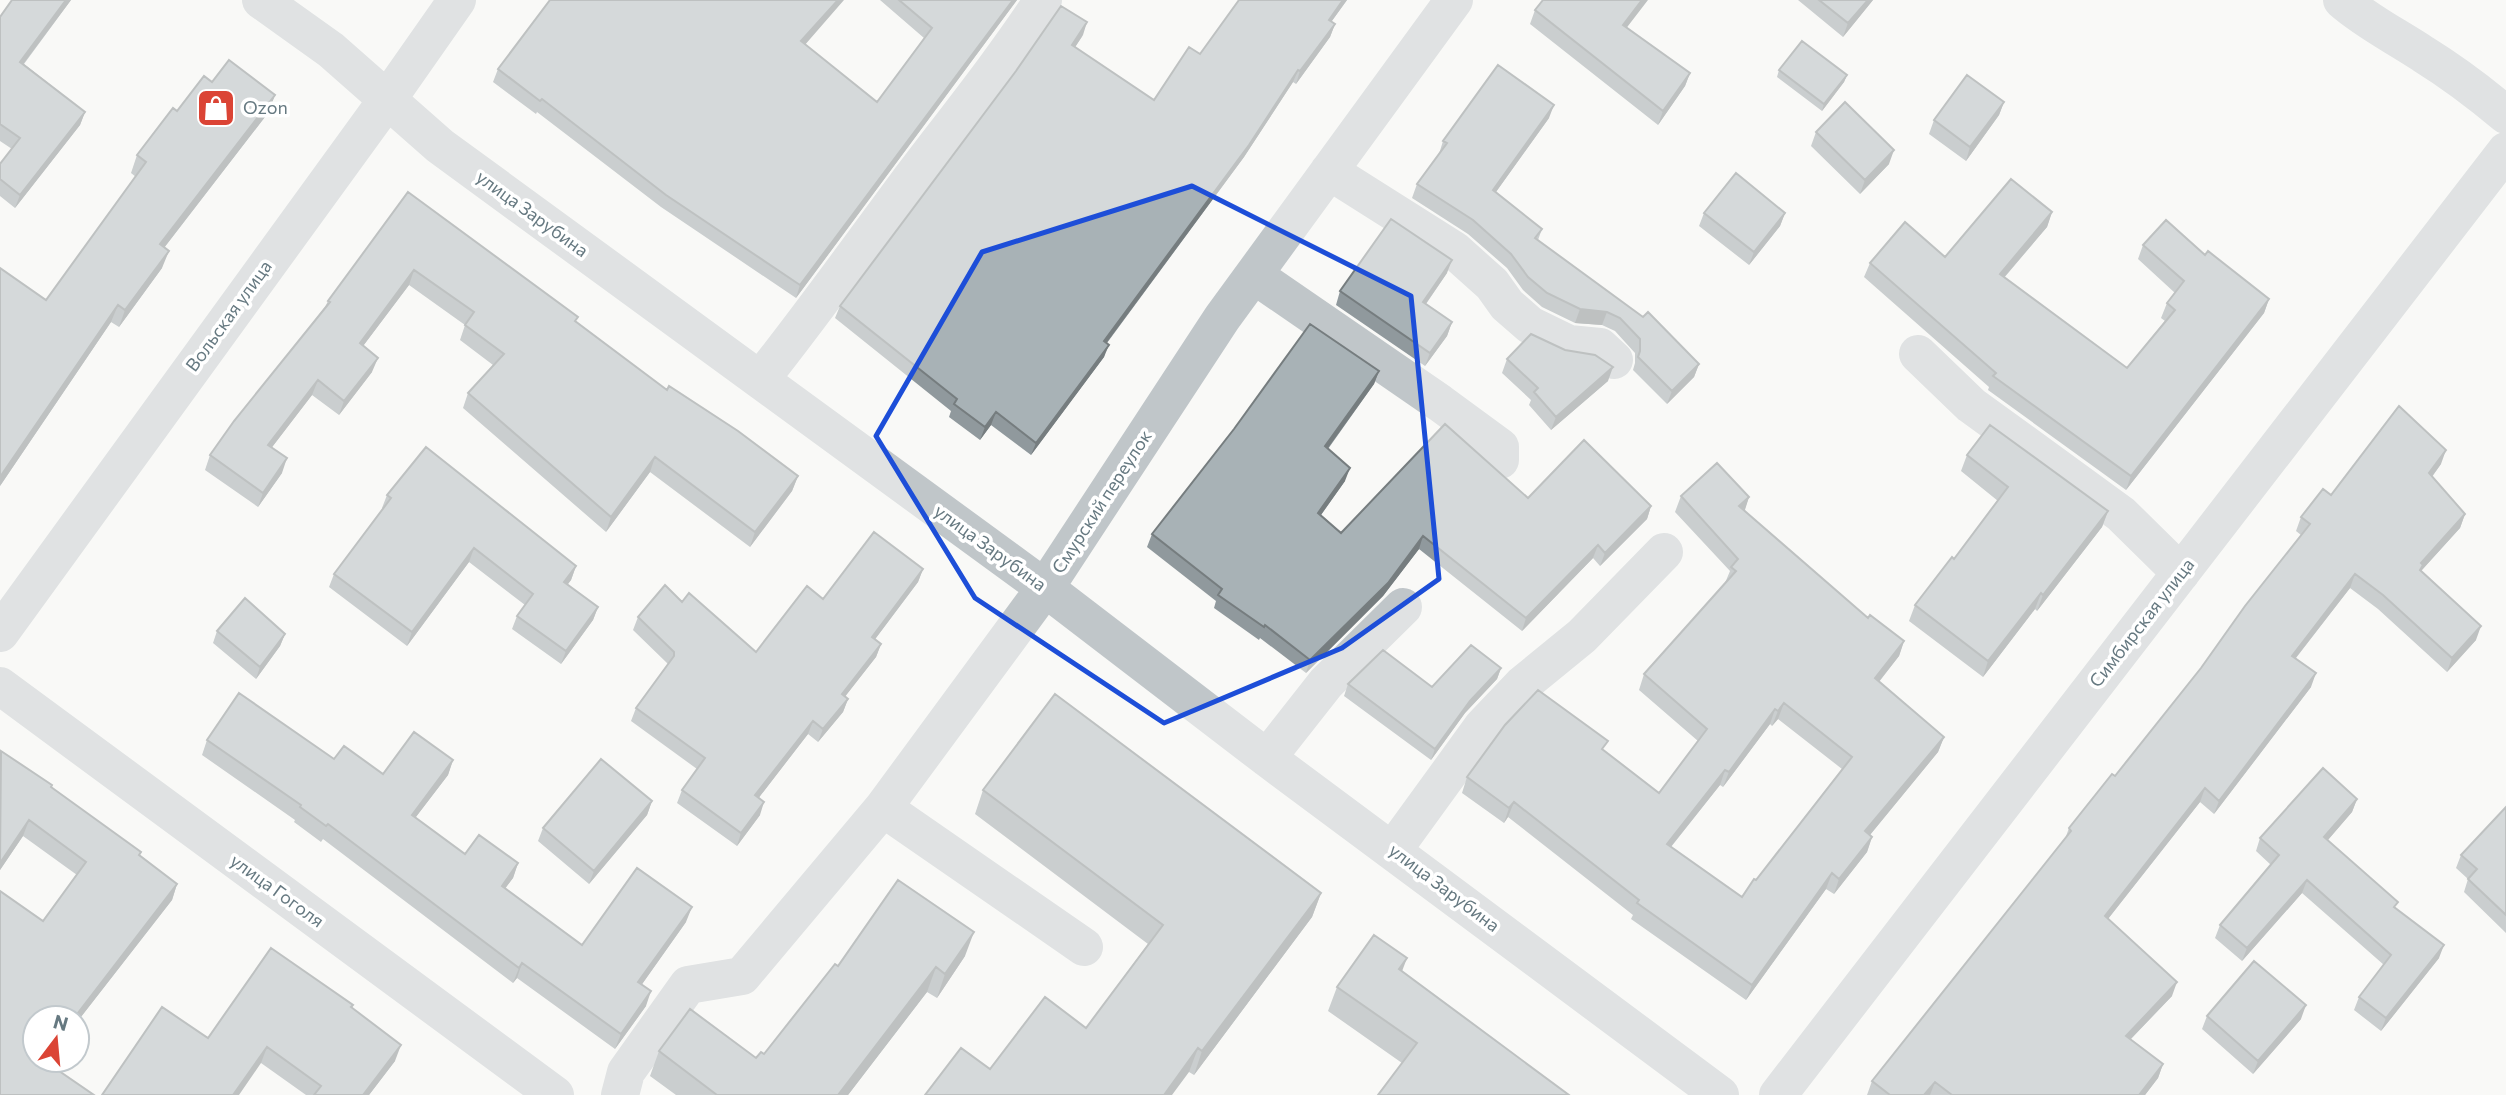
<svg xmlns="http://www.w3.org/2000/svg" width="2506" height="1095" viewBox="0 0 2506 1095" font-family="Commissioner,sans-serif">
	<rect width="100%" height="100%" fill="#f9f9f7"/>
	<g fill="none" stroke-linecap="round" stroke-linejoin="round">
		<path stroke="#c0c6c9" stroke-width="38" d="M261 0 331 50 440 146 1045 588 1267 758 1720 1095
			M2342 0C2367 22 2396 36 2423 54 2452 72 2480 93 2506 115
			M1329 171 1454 250 1492 284 1507 305 1530 325 1569 344 1600 347 1614 360
			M1254 275 1440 403 1500 447V460
			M1918 354 1971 405 2121 514 2181 573
			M760 380C811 316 858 250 907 184 953 123 1001 64 1043 0
			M0 633 387 100 457 0
			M0 686 555 1095
			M1267 758 1326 683 1403 607
			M883 808 1084 947
			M1393 850 1483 726 1522 685 1582 636 1664 552
			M620 1095 626 1072 688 985 742 976 883 808 1045 588 1222 318 1454 0
			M1778 1095 2506 151"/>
	</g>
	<path fill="#90999d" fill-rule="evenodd" d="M12 0H71L24 64 85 112 80 125 15 208 0 196V164L12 149 0 141V17Z
		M880 0H1017L796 298 661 207 537 112 536 114 493 82 498 69 805 44 877 102 924 38Z
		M1239 0H1347L1331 22 1335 24 1330 37 1296 84 1293 82 1244 157 1107 343 1104 357 1031 455 991 425 980 440 949 417 951 411 835 318 840 306 1083 35 1075 47 1154 100 1200 54Z
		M1798 0H1873L1843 37Z
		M1535 10 1626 28 1690 73 1685 86 1658 125 1530 24Z
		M1779 70 1847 75 1844 82 1822 111 1777 77Z
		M212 82 275 95 268 113 164 248 162 268 119 327 111 322 0 486 46 300 136 177 131 173 137 155 177 111Z
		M2004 102 1999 115 1966 161 1929 134 1934 120Z
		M1549 118 1496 192 1542 229 1538 240 1699 364 1694 377 1667 404 1633 370 1635 363V353L1615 331 1602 325 1575 323 1542 307 1523 290 1507 268 1468 234 1412 198 1417 184 1439 154 1443 141Z
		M1816 132 1889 164 1860 194 1811 146Z
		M408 192 577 322 667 390 798 476 792 491 750 547 650 472 606 532 463 408 468 393 493 365 460 340 465 325 409 285 363 346 372 372 339 415 312 395 272 447 282 473 258 507 205 470 210 455 325 307 328 301Z
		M2052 212 2047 227 2004 278 2127 368 2165 321 2161 318 2167 303 2175 293 2138 259 2143 245 2205 255 2269 299 2264 313 2126 490 1988 390 1989 387 1864 277 1870 263 1945 257Z
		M1704 213H1785L1780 226 1749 265 1699 226Z
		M1447 273 1426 304 1452 322 1447 336 1425 366 1336 305 1340 291Z
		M1507 359 1608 381 1551 430 1529 405 1531 400 1502 373Z
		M1379 371 1374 384 1328 449 1345 481 1321 515 1341 533 1528 498 1651 506 1647 519 1600 566 1593 558 1522 631 1419 549 1383 596 1306 673 1260 638 1259 640 1214 608 1216 601 1147 547 1152 534Z
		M1967 455 2108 511 2102 527 2037 611 2035 609 1983 677 1909 621 1915 605 1954 559 1998 501 1961 471Z
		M2441 464 2432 477 2465 514 2460 528 2421 571 2476 640 2447 672 2378 609 2350 588 2296 658 2311 687 2214 814 2200 802 2108 919 2172 996 2131 1039 2163 1064 2158 1078 2145 1095H1867L1872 1081 2065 839 2069 828 2115 776 2201 668 2301 535 2296 531 2301 517 2331 495Z
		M387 495 576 566 571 580 567 585 598 607 593 620 561 664 512 629 517 616 525 605 469 562 407 646 329 587 334 574 383 509 382 508Z
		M1681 496 1749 497 1744 511 1868 618 1904 641 1899 656 1879 682 1944 737 1938 752 1870 835 1872 837 1867 852 1834 894 1826 889 1746 1000 1631 919 1633 915 1508 817 1504 823 1462 793 1467 777 1605 751 1659 793 1698 741 1639 690 1644 674 1725 583 1730 571 1675 512ZM1778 719 1842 769 1756 880 1742 897 1671 847 1720 785 1723 787 1770 724 1772 726Z
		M923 569 918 582 875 639 881 644 876 657 845 696 848 699 843 712 818 742 808 734 759 797 760 815 737 846 677 803 682 790 697 769 631 721 636 708 668 664 633 630 638 617 682 602 756 652 823 599Z
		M217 631 285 634 280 646 256 679 213 643Z
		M1501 668 1497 679 1465 713 1431 760 1344 696 1348 684 1432 687Z
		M207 740 334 759 383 774 453 760 448 775 415 818 465 854 518 863 513 878 505 888 582 945 686 922 642 984 646 1006 615 1049 517 978 513 983 323 839 321 842 294 822 295 820 202 755Z
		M0 752 51 787 141 852 140 855 177 884 172 900 77 1022V1018L46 1062 0 1095 43 921 77 875 23 836 0 870Z
		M983 790 1321 893 1312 917 1194 1075 1189 1072 925 1095 990 1069 1086 1028 1148 944 975 814Z
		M2357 799 2352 812 2328 840 2396 908 2439 958 2381 1031 2354 1010 2359 997 2384 965 2302 893 2242 961 2215 938 2220 925 2271 865 2256 851 2260 838Z
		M652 801 647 815 589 884 538 841 543 828Z
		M2506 807V933L2464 892 2468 879 2456 868 2461 855Z
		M965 956 937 998 927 992 848 1095H676L650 1076 659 1051 756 1058 764 1054 838 966Z
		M1402 971 1569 1095 1402 1063 1328 1011 1337 987Z
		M353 1005 352 1008 395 1061 369 1095H306L261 1063 208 1038Z
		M2207 1016 2301 1019 2253 1074 2202 1029Z"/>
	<path fill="#767d7f" d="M66 0H71L15 75 20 62Z
		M838 0H844L797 54 801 41Z
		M1013 0H1017L796 298 800 285Z
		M1343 0H1347L1324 32 1329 20Z
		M1642 0H1648L1618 39 1623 25Z
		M1868 0H1873L1843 37 1848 23Z
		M1087 22 1083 35 1068 58 1072 45Z
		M1335 24 1330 37 1296 84 1300 71Z
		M1298 70 1293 82 1244 157 1099 353 1104 341Z
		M1690 73 1685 86 1658 125 1663 111Z
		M1847 75 1844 82 1822 111 1824 104Z
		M275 95 268 113 153 262 160 244Z
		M2004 102 1999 115 1966 161 1970 147Z
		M1554 105 1549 118 1488 203 1493 190Z
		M85 112 80 125 15 208 20 195Z
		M1894 150 1889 164 1860 194 1865 180Z
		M2052 212 2047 227 1994 289 2000 274Z
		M1785 213 1780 226 1749 265 1754 252Z
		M169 251 162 268 119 327 125 310Z
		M1452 260 1447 273 1418 315 1423 302Z
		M414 270 409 285 354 358 360 343Z
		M2269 299 2264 313 2126 490 2131 476Z
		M118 305 111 322 0 486V477Z
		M1580 309 1607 312 1602 325 1575 323Z
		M1452 322 1447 336 1425 366 1430 353Z
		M1109 345 1104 357 1031 455 1036 443Z
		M378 358 372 372 339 415 344 401Z
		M1699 364 1694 377 1667 404 1672 391Z
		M1613 367 1608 381 1551 430 1556 417Z
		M1379 371 1374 384 1320 459 1325 446Z
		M318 380 312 395 263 459 268 445Z
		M996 412 991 425 980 440 985 427Z
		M2446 450 2441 464 2424 487 2429 473Z
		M655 457 650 472 606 532 611 517Z
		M287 458 282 473 258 507 263 493Z
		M1350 468 1345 481 1313 526 1318 513Z
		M798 476 792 491 750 547 755 532Z
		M1749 497 1744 513 1739 506Z
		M1651 506 1647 519 1600 566 1605 553Z
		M2108 511 2102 527 2037 611 2043 595Z
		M2465 514 2460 528 2421 571 2418 579 2421 563Z
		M1423 536 1419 549 1383 596 1306 673 1310 660Z
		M1598 545 1593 558 1522 631 1526 618Z
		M474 548 469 562 407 646 412 632Z
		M576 566 571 580 559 596 564 582Z
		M923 569 918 582 867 650 872 637Z
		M2355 574 2350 588 2287 669 2292 656Z
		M2041 593 2035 609 1983 677 1988 661Z
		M598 607 593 620 561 664 566 651Z
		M2481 626 2476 640 2447 672 2452 658Z
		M285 634 280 646 256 679 260 667Z
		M1904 641 1899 656 1869 694 1875 678Z
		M881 644 876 657 837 707 842 694Z
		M1501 668 1497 679 1465 713 1431 760 1435 749 1470 701Z
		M2316 673 2311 687 2214 814 2219 801Z
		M848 699 843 712 818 742 823 729Z
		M1784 703 1778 719 1772 726 1778 711Z
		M1775 709 1770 724 1723 787 1729 772Z
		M813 721 808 734 751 808 755 795Z
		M1944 737 1938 752 1860 847 1865 831Z
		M453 760 448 775 406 830 412 815Z
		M1725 770 1720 785 1661 859 1667 844Z
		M2205 788 2200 802 2100 929 2105 916Z
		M2357 799 2352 812 2320 849 2324 837Z
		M652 801 647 815 589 884 594 871Z
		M764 802 760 815 737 846 741 833Z
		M1514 802 1508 817 1504 823 1509 808Z
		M29 820 23 836 0 870V863Z
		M1872 837 1867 852 1834 894 1839 879Z
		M518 863 513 878 496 901 502 886Z
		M1832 873 1826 889 1746 1000 1752 985Z
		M2307 880 2302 893 2242 961 2247 948Z
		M177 884 172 900 77 1022V1018H74Z
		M1321 893 1312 917 1194 1075 1202 1051Z
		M692 907 686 922 633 997 638 982Z
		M974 932 965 956 937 998 945 974Z
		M2444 945 2439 958 2381 1031 2386 1018Z
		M1407 958 1398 982 1399 969Z
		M522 963 517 978 513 983 519 968Z
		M936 967 927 992 848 1095H838Z
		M2177 982 2172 996 2121 1049 2126 1036Z
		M651 991 646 1006 615 1049 621 1034Z
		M2306 1005 2301 1019 2253 1074 2258 1061Z
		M401 1045 395 1061 369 1095H363Z
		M267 1047 261 1063 239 1095H233Z
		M1198 1048 1189 1072 1172 1095H1164Z
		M2163 1064 2158 1078 2145 1095H2139Z
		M1935 1082 1930 1095H1924Z"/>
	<path fill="#a8b2b6" stroke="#767d7f" stroke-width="2" fill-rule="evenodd" d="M12 0H66L20 62 85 112 20 195 0 179V164L20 138 0 124V17Z
		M550 0H838L801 41 877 102 932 28 899 0H1013L800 285 666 195 542 99 540 101 498 69Z
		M1239 0H1343L1329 20 1335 24 1300 71 1298 70 1249 145 1104 341 1109 345 1036 443 996 412 985 427 954 404 957 399 840 306 1016 71 1061 6 1087 22 1072 45 1154 100 1189 47 1200 54Z
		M1543 0H1642L1623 25 1690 73 1663 111 1535 10Z
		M1819 0H1868L1848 23Z
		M1802 41 1847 75 1824 104 1779 70Z
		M229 60 275 95 160 244 169 251 125 310 118 305 0 477V268L46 300 146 162 137 155 173 108 177 111 204 76 212 82Z
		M1498 65 1554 105 1493 190 1542 229 1535 238 1643 317 1648 312 1699 364 1672 391 1638 357 1640 351V339L1620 318 1607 312 1580 309 1547 293 1528 277 1511 254 1473 220 1417 184 1447 143 1443 141Z
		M1967 75 2004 102 1970 147 1934 120Z
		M1845 102 1894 150 1865 180 1816 132Z
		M1736 173 1785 213 1754 252 1704 213Z
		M2011 179 2052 212 2000 274 2127 368 2175 310 2167 303 2184 281 2143 245 2166 220 2205 255 2208 251 2269 299 2131 476 1993 376 1996 373 1870 263 1905 222 1945 257Z
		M408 192 578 317 575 321 667 390 669 386 738 431 798 476 755 532 655 457 611 517 468 393 504 354 465 325 474 312 414 270 360 343 378 358 344 401 318 380 268 445 287 458 263 493 210 455 234 421 330 302 328 301Z
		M1391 219 1452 260 1423 302 1452 322 1430 353 1340 291Z
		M1310 324 1379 371 1325 446 1350 468 1318 513 1341 533 1445 424 1528 498 1584 440 1651 506 1605 553 1598 545 1526 618 1423 536 1388 583 1310 660 1265 625 1264 627 1218 595 1222 589 1152 534 1234 429Z
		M1531 334 1565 350 1595 355 1613 367 1556 417 1534 392 1538 388 1507 359Z
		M2399 406 2446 450 2429 473 2465 514 2421 563 2423 565 2420 570 2481 626 2452 658 2383 595 2355 574 2292 656 2316 673 2219 801 2205 788 2105 916 2177 982 2126 1036 2163 1064 2139 1095H1952L1935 1082 1924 1095H1890L1872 1081 2071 831 2069 828 2112 774 2115 776 2201 668 2245 606 2310 524 2301 517 2323 489 2331 495Z
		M1990 425 2108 511 2043 595 2041 593 1988 661 1915 605 1952 557 1954 559 2008 487 1967 455Z
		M426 447 576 566 564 582 598 607 566 651 517 616 533 594 474 548 412 632 334 574 391 498 387 495Z
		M1717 463 1749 497 1739 506 1868 618 1870 615 1904 641 1875 678 1944 737 1865 831 1872 837 1839 879 1832 873 1752 985 1637 903 1639 900 1514 802 1509 808 1467 777 1505 725 1538 690 1608 741 1602 749 1659 793 1707 729 1644 674 1736 571 1731 567 1738 559 1681 496ZM1784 703 1852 757 1756 880 1754 879 1742 897 1667 844 1725 770 1729 772 1775 709 1778 711Z
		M874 532 923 569 872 637 881 644 842 694 848 699 823 729 813 721 755 795 764 802 741 833 682 790 705 758 636 708 674 656V652L638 617 665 585 682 602 689 593 756 652 807 586 823 599Z
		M245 598 285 634 260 667 217 631Z
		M1471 645 1501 668 1470 701 1435 749 1348 684 1383 650 1432 687Z
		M239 693 334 759 344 746 383 774 414 732 453 760 412 815 465 854 479 835 518 863 502 886 582 945 637 868 692 907 638 982 651 991 621 1034 522 963 519 968 328 824 326 826 300 807 301 805 207 740Z
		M1055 694 1321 893 1202 1051 1198 1048 1164 1095H925L961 1048 990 1069 1045 997 1086 1028 1163 925 983 790Z
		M1 751 52 785 51 787 141 852 139 855 177 884 74 1018H35V1060H43L94 1095H0V891L43 921 86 862 29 820 0 863Z
		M601 759 652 801 594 871 543 828Z
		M2323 768 2357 799 2324 837 2398 902 2394 907 2444 945 2386 1018 2359 997 2391 955 2307 880 2247 948 2220 925 2279 855 2260 838Z
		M2506 807V915L2468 879 2477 869 2461 855Z
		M898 880 974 932 945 974 936 967 838 1095H717L659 1051 690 1009 756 1058 761 1052 764 1054 835 964 838 966Z
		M1374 935 1407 958 1399 969 1569 1095H1378L1417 1043 1337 987Z
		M271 948 353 1005 351 1007 401 1045 363 1095H314L321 1086 267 1047 233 1095H102L162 1007 208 1038Z
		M2254 961 2306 1005 2258 1061 2207 1016Z"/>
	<path d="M0 0H2506V1095H0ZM1192 186 1411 296 1439 579 1342 648 1164 723 975 598 876 436 982 252Z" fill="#f9f9f7" fill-opacity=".55" fill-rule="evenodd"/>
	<path fill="none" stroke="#1d4ed8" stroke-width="5" stroke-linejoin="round" d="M1192 186 1411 296 1439 579 1342 648 1164 723 975 598 876 436 982 252Z"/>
	<defs>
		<symbol id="shop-square" viewBox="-11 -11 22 22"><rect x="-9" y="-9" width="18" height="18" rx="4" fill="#db4435" stroke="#fff"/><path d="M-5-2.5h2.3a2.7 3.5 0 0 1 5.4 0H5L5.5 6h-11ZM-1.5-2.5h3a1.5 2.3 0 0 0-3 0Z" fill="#fff"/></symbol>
	</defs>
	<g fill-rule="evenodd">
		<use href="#shop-square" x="194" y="86" width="44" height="44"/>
	</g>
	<g text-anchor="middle" stroke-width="7" stroke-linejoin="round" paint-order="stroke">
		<g font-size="18" fill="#667981" stroke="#fff" text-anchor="start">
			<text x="243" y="114">Ozon</text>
		</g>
		<g font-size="18" fill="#667981" stroke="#fff">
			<text transform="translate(532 214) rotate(36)" y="6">улица Зарубина</text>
			<text transform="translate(229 316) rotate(-54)" y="6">Вольская улица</text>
			<text transform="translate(1102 502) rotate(-57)" y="6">Смурский переулок</text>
			<text transform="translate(990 548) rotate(36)" y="6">улица Зарубина</text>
			<text transform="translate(2142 623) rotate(-52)" y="6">Симбирская улица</text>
			<text transform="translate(1444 888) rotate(37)" y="6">улица Зарубина</text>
			<text transform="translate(277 891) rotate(36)" y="6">улица Гоголя</text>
		</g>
	</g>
	<g transform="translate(56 1039) rotate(16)"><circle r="33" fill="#ffffff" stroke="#c2c9cd" stroke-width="2"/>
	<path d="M0-5L12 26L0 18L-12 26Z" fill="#db4435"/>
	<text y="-10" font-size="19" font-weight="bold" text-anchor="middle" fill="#667981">N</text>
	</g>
</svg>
